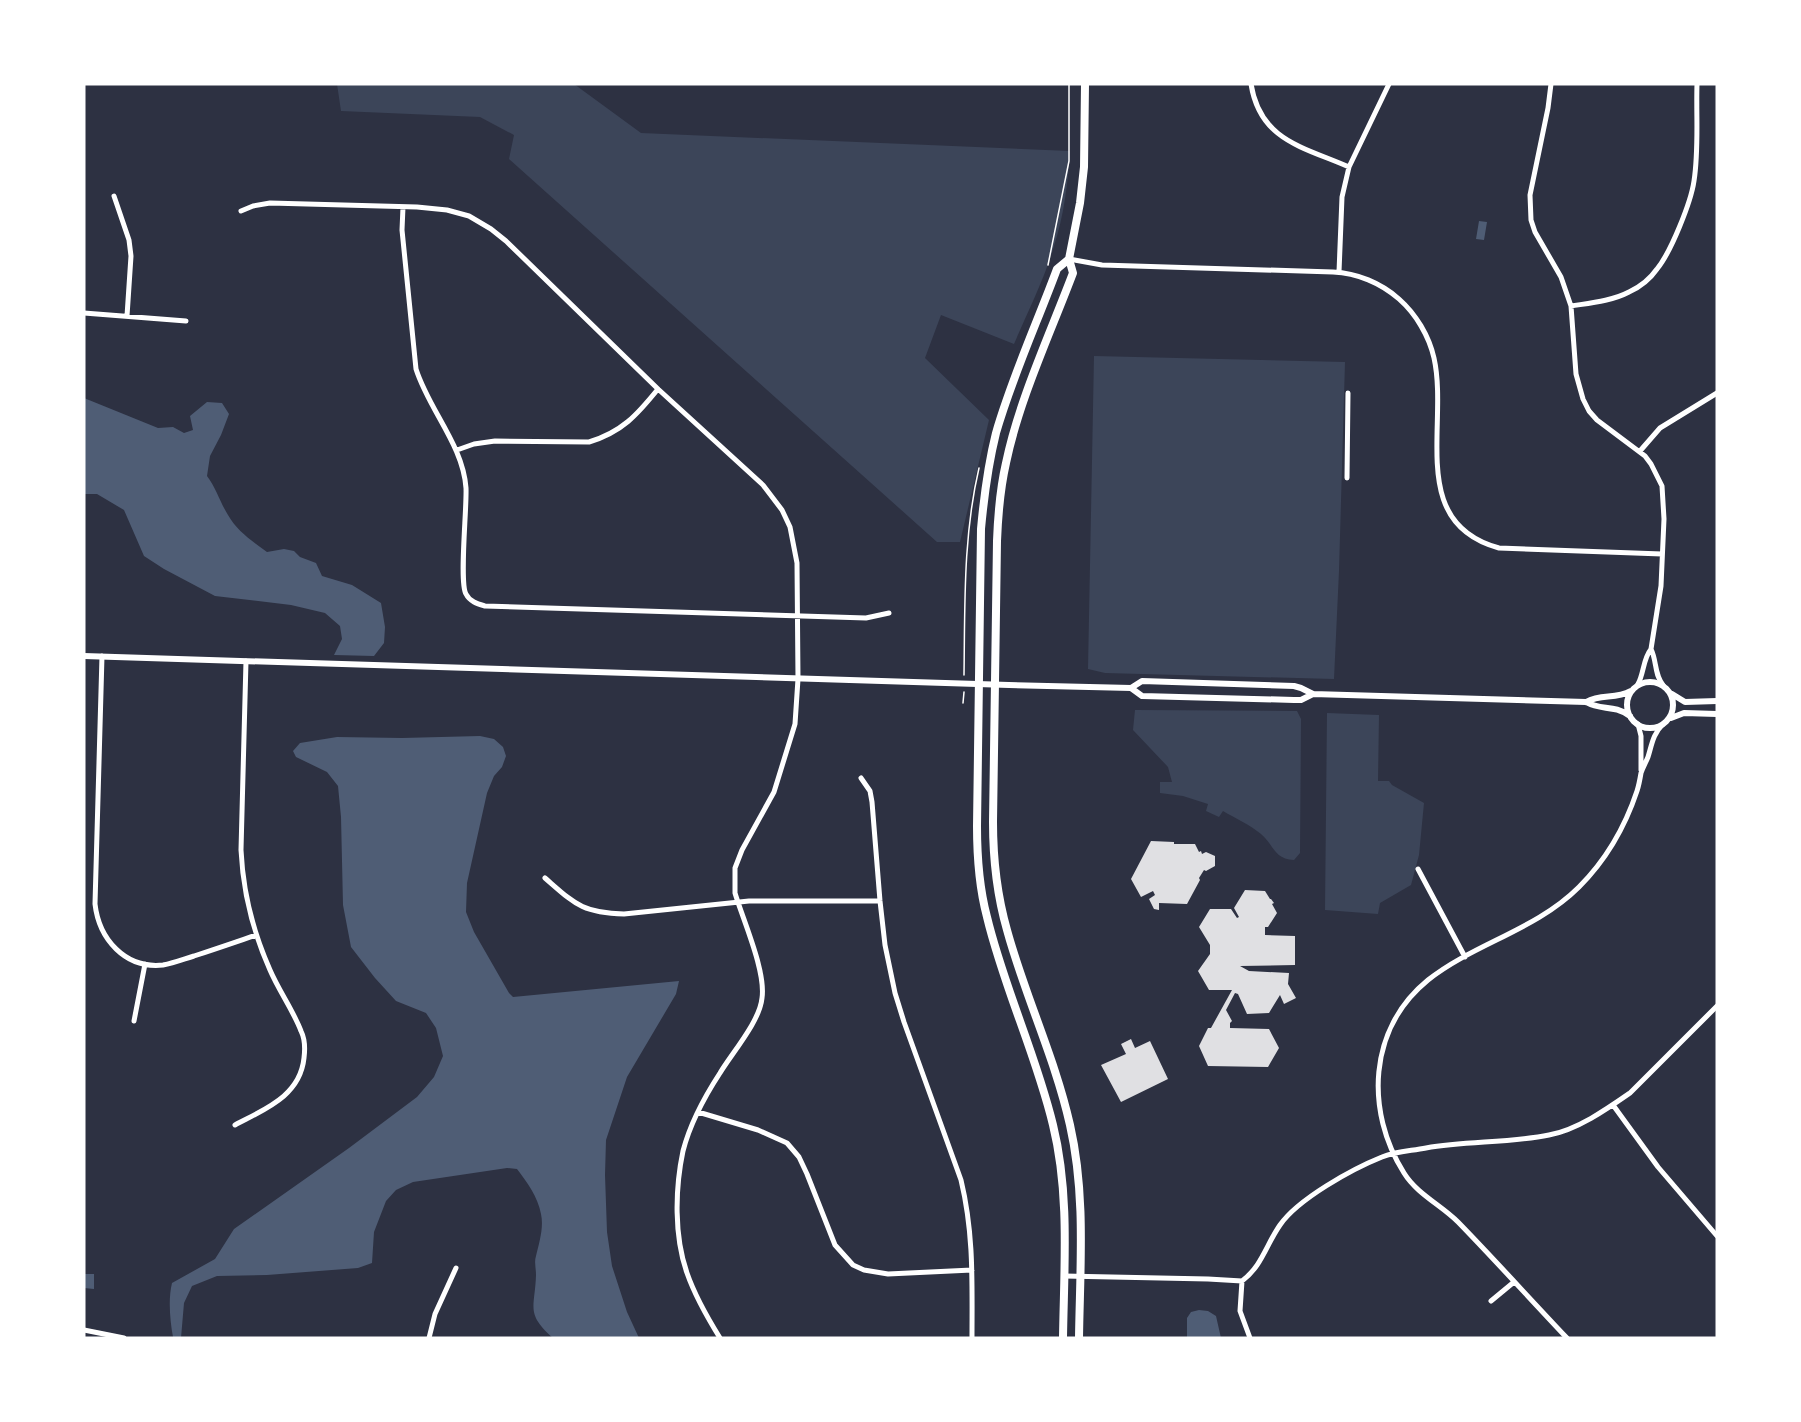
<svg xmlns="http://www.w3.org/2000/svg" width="1801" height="1422" viewBox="0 0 1801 1422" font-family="'Exo 2',sans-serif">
	<rect width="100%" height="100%" fill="#2d3142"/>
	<path fill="#3c4559" d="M337 84H574L641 133 1070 151C1068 182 1064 216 1054 246 1044 280 1028 311 1014 344L941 315 925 358 989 420 960 542H937L509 159 514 135 480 117 341 111Z
		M1094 356 1345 362 1339 571 1334 679 1105 673 1088 669Z
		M1135 710 1297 711 1301 719 1300 853 1294 860C1274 859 1274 845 1261 834 1250 825 1235 818 1223 811L1219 817 1206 811 1208 804 1183 796 1160 793V782H1172L1168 767 1133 730Z
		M1327 713 1379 715 1378 781H1389L1392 785 1424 803 1419 855 1411 885 1380 903 1378 914 1325 910Z"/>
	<path fill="#4f5d75" d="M1479 221 1487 222 1484 240 1476 239Z
		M84 398 158 428 173 427 184 433 193 430 190 416 207 402 222 403 229 414 221 435 210 456 207 476C216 488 220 502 228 515 237 531 252 541 267 552L284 549 294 551 300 557 316 563 322 576 352 585 381 603 385 627 384 643 374 656 334 655 342 639 340 626 325 613 291 605 215 596 164 569 144 556 124 510 97 494H84Z
		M480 736 494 739 503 747 506 756 502 767 494 776 487 793 467 883 466 912 474 932 509 993 513 997 679 981 676 994 627 1077 606 1140 605 1175 607 1232 612 1266 627 1312 639 1338H553C525 1313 535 1308 536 1275 536 1268 534 1262 536 1256 539 1243 544 1228 541 1214 538 1197 527 1182 517 1169L507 1168 413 1182 396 1190 386 1201 374 1232 372 1263 358 1268 267 1275 217 1276 192 1286 184 1303 181 1338 173 1337C170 1321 168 1299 172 1283L215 1259 234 1229 349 1148 417 1097 434 1077 443 1056 436 1028 426 1013 396 1001 375 978 351 947 343 905 341 817 338 786 327 772 296 757 293 751 300 743 337 737 402 738Z
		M84 1274H94V1289L84 1288Z
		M1199 1310 1208 1311 1216 1316 1221 1338H1187V1318L1191 1312Z"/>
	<path fill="#e0e0e3" d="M1151 841 1174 842V844H1195L1199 852 1201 851 1202 854 1206 852 1215 856V866L1206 871 1204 870 1199 878 1200 880 1187 904 1159 903V910L1154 909 1149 899 1155 895 1153 891 1141 897 1131 879Z
		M1245 890 1265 891 1270 899H1271L1274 903 1272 904 1277 913 1268 927H1265V935L1295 936V965L1240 966 1249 971 1289 973 1288 984 1296 998 1284 1004 1280 995 1269 1013 1247 1014 1238 994 1235 993 1226 1010 1232 1021 1230 1023V1028L1269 1029 1279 1048 1268 1067 1208 1066 1199 1046 1208 1028H1211L1232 990H1209L1198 971 1210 954V945L1199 927 1210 909H1231L1237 918 1239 917 1234 908Z
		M1131 1039 1135 1048 1150 1041 1168 1079 1121 1102 1101 1065 1126 1054 1121 1044Z"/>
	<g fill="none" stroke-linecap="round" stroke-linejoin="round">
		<path stroke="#fff" stroke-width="1.5" d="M1048 265 1069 161V84
			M964 675C965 606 963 536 979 468
			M963 703 964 692"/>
		<path stroke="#fff" stroke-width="5" d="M1251 84C1260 141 1304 147 1349 167
			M1551 84 1548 108 1530 195 1531 220 1535 232 1561 277 1571 306 1576 374 1583 399 1589 411 1597 420 1645 456 1651 464 1662 486 1664 519 1661 586 1651 649C1643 659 1644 673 1638 684
			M114 196 129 240 131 256 127 316
			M403 207 402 230 416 369C429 410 463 445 466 488 467 508 459 583 466 594 470 602 478 604 485 606L866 618 889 613
			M241 211 253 206 270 203 417 207 447 210 469 216 491 229 506 241 658 389 763 485 782 510 790 527 797 563 798 679 795 724 774 792 742 850 735 868V893C743 920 766 971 762 998 760 1021 732 1053 720 1073 705 1096 690 1124 683 1151 675 1189 674 1236 687 1273 695 1296 707 1317 720 1338
			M1069 259 1102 265 1333 272C1357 273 1381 283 1399 299 1416 314 1429 336 1434 358 1449 425 1407 523 1499 548L1662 554
			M1339 272 1342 197 1349 167 1389 84
			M1571 306C1590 303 1612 301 1629 292 1640 287 1650 279 1657 269 1671 252 1691 202 1694 181 1699 149 1696 116 1697 84
			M84 313 186 321
			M457 450 474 444 495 441 589 442C622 432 637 415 658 389
			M1640 451 1660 428 1717 393
			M1347 478 1348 393
			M1651 649C1657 661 1654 674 1663 685
			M102 656 95 904C99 939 125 969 163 965 174 963 184 959 194 956 215 949 236 942 256 935
			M1638 724 1641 736V770
			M861 778 870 791 872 802 880 901 885 945 895 993 904 1022 961 1180C974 1234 972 1283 972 1338
			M1418 869 1465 957
			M545 878C575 904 582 913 624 914L749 901H880
			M134 1021 145 964
			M1613 1105 1658 1167 1717 1236
			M698 1112 758 1130 787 1143 799 1157 807 1174 835 1245 853 1265 864 1270 888 1274 972 1270
			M235 1125C265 1109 300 1096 304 1058 305 1050 305 1039 301 1031 293 1010 279 991 270 970 253 932 243 892 241 850L246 661
			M1064 1276 1208 1279 1242 1281C1262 1266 1266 1245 1280 1225 1298 1199 1352 1169 1382 1157 1396 1151 1411 1151 1426 1148 1467 1141 1509 1143 1549 1135 1577 1130 1607 1109 1630 1093L1717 1006
			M1242 1281 1240 1311 1250 1338
			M1491 1301 1514 1282
			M84 1330 124 1338
			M429 1338 435 1314 456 1268
			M1567 1338C1530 1299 1495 1260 1458 1222 1441 1205 1417 1194 1404 1173 1365 1111 1368 1029 1428 980 1475 943 1536 930 1579 887 1605 861 1625 827 1637 791 1639 785 1640 779 1641 773 1643 767 1646 762 1648 757 1652 744 1653 734 1663 724"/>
		<path stroke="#fff" stroke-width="6" d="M84 656 1009 685 1131 688 1142 681 1294 686 1301 688 1313 694 1586 702C1602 711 1613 704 1630 716
			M1627 705a23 23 0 1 1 46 0a23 23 0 1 1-46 0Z
			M1131 688 1142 696 1294 700H1301L1313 694
			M1672 694 1685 702 1717 701
			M1586 702C1602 693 1614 700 1631 691
			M1671 718 1684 713 1717 714"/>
		<path stroke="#fff" stroke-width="8" d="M1063 1338C1064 1267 1070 1194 1053 1125 1036 1054 1004 988 987 917 979 887 977 857 977 826L981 529C984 496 988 465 996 433 1012 377 1037 323 1057 269L1069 259
			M1079 1338C1080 1267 1086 1195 1070 1125 1055 1058 1025 996 1007 930 997 895 993 858 993 822L997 541C998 515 1000 489 1006 463 1019 400 1050 334 1073 273L1069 259 1080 203 1084 167 1085 84"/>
	</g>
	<rect width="1801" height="1422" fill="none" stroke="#ffffff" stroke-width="171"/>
</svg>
